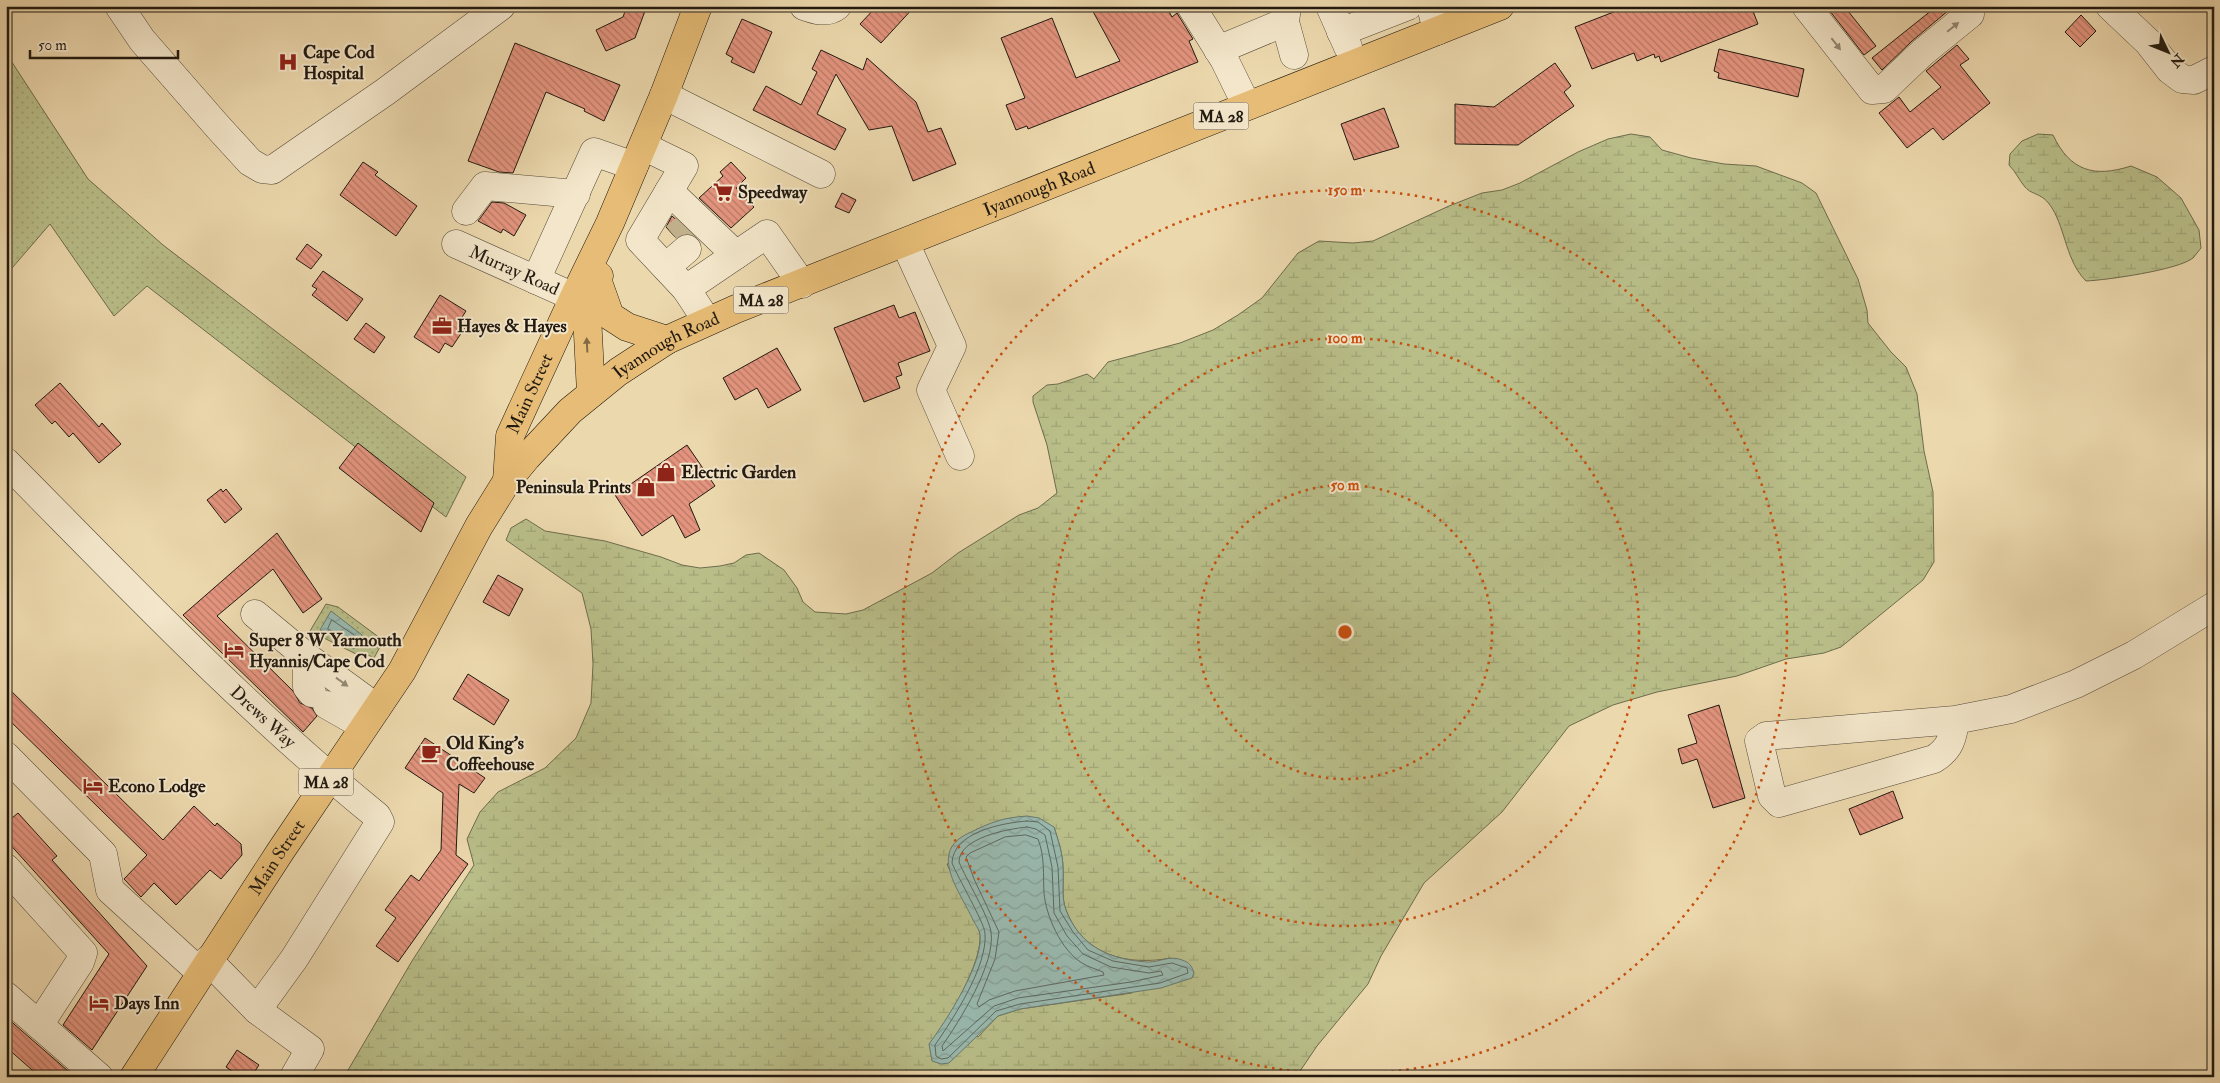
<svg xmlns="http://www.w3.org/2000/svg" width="2220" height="1083" viewBox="0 0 2220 1083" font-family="'IM FELL Double Pica',serif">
	<defs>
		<pattern id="wetland-marsh" width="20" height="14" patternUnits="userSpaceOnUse" patternTransform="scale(1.25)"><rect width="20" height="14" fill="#b9be89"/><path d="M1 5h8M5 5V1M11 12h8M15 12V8" fill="none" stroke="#9fa375"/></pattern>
		<pattern id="park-dots" width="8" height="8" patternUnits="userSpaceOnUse" patternTransform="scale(1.25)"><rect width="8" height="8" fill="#b9be89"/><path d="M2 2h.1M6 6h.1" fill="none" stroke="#9fa375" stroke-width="1.8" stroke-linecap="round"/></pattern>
		<pattern id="water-waves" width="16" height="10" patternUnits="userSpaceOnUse" patternTransform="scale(1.25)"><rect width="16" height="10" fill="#99b9af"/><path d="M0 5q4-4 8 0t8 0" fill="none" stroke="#849e96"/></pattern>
		<pattern id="building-back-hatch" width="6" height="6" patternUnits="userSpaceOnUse" patternTransform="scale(1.25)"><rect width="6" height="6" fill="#e4947e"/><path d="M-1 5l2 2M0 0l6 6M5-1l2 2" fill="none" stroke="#b87866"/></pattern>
	</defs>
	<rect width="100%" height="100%" fill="#ecd8ad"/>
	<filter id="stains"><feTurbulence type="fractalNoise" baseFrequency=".004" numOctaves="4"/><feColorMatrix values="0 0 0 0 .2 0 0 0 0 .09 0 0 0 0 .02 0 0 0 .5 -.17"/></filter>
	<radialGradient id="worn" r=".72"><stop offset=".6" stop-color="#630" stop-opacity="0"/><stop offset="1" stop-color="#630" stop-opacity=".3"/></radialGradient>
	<path fill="url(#wetland-marsh)" stroke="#6d6c4c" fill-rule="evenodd" d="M1631 134 1650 137 1662 150 1691 158 1724 164 1756 166 1802 183 1816 193 1858 279 1867 310 1868 323 1891 352 1906 367 1917 394 1924 451 1933 492 1934 562 1923 580 1841 647 1824 653 1786 659 1737 676 1657 692 1613 705 1569 726 1502 812 1424 883 1381 956 1368 984 1317 1046 1296 1077H344L412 961 474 865 467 839 480 812 498 792 545 768 576 738 591 703 593 664 591 629 582 593 506 540 511 528 526 519 545 531 605 541 661 557 682 565 700 568 720 566 734 563 746 555 759 553 784 570 797 588 803 602 815 612 846 614 863 610 932 573 958 553 1019 515 1038 508 1057 493 1047 445 1033 402V396L1047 385 1058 384 1087 374 1094 379 1108 362 1180 343 1213 330 1238 315 1262 298 1298 253 1319 241 1353 243 1373 241 1449 206 1482 193 1502 190 1520 183 1578 152 1608 139ZM1054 827C1058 840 1063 854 1063 868 1064 882 1061 898 1066 910 1083 956 1128 966 1171 958L1132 993 1020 1009 998 1016 978 1037 947 1021C958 1000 982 959 980 934 979 924 953 878 947 864Z
		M2038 134 2053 135C2070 171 2094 178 2131 166L2157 177 2181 198 2199 230 2201 248C2198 251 2196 255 2193 258 2178 270 2107 280 2086 281 2066 261 2066 231 2052 208 2042 192 2033 196 2025 187 2019 180 2016 172 2009 165L2010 154 2022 141Z"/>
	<path fill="url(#park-dots)" stroke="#6d6c4c" d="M6 53 88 179 163 245 466 477 446 517 147 286 114 316 50 224 6 275Z
		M326 604 338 607 380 638 378 642 381 645 374 658 366 654 364 658 310 631Z"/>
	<path fill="url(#water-waves)" stroke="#69796f" d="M331 611 362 635 354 649 320 630Z
		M1027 816 1039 818 1054 827C1058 840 1063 854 1063 868 1064 881 1061 897 1066 910 1080 947 1111 960 1148 962 1160 962 1170 955 1182 960 1189 962 1192 966 1194 973L1192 978 1161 988 1020 1009 998 1016 949 1063 941 1064 932 1061 929 1044C946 1021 984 963 980 934 979 929 975 924 973 920 960 891 927 852 969 833 992 822 1001 818 1027 816Z"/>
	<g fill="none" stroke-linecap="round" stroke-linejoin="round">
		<path stroke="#5d6960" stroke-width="1" d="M332 620 354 635 353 640 351 641 328 629Z
			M1027 821 1038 822 1050 831 1058 867 1060 911 1073 932 1088 950 1113 961 1149 967 1172 963 1187 968 1188 973 1160 983 1020 1004 996 1011 948 1058 941 1059 936 1056 935 1045C953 1019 988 966 985 933 984 922 958 878 952 863 953 832 1002 823 1027 821Z
			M1027 827 1036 829 1045 835 1052 867 1054 913 1067 936 1083 954 1111 967 1149 973 1161 971 1163 975 1131 982 1018 998 994 1006 943 1051 942 1046C959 1022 996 963 991 932 989 917 966 879 959 862 959 838 1007 829 1027 827Z
			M1026 835 1038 839C1045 857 1043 874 1044 893 1046 916 1061 950 1082 963 1088 967 1096 969 1103 972L1104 975 1015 991 989 1000 979 1007 977 1004 995 959 999 932 974 879 966 857 970 853 1005 837Z"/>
	</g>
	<path fill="url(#building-back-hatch)" stroke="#211910" d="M627 6 645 11 635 38 606 51 596 30 623 17Z
		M877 6H915L881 43 860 24Z
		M1090 6H1166L1172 17 1177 13 1193 39 1189 41 1198 62 1028 129 1027 126 1016 130 1006 105 1025 98 1001 38 1052 18 1076 78 1120 61Z
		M1629 6H1751L1758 24 1661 62 1659 56 1655 58 1654 54 1637 61 1634 53 1592 69 1575 27Z
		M1826 6H1844L1876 46 1864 55Z
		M1937 6H1946L1949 10 1912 41 1882 70 1872 58Z
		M2081 15 2096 31 2080 47 2065 32Z
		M742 19 772 32 754 73 731 62 733 58 726 54Z
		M515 43 620 85 604 121 584 111 585 109 546 92 513 173 499 172 468 161Z
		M1957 45 1969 59 1960 65 1990 103 1943 140 1933 128 1907 148 1879 113 1899 97 1910 112 1941 87 1926 71Z
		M1719 49 1804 69 1798 97 1718 78 1719 73 1714 71Z
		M821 50 863 70 867 58 916 102 928 132 941 128 956 164 913 181 892 126 869 130 836 74 817 114 846 129 835 150 753 110 766 86 801 105 817 72 812 69Z
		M1555 63 1571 86 1564 92 1574 106 1518 145 1455 144V104L1494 107Z
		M1384 108 1399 147 1354 160 1341 124Z
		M363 162 378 172 375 175 417 206 396 236 340 195Z
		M731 162 746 178 736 188 754 207 731 228 699 198 723 176 720 172Z
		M842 193 856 200 849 213 835 207Z
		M492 202 504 203 526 215 514 236 503 229 501 233 478 221Z
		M672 216 692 234H684L676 238 666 227Z
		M307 244 322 255 311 269 296 259Z
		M323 271 363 299 347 321 312 295 317 289 312 286Z
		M440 295 466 311 459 322 466 326 452 347 445 343 439 353 414 337Z
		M894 305 899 318 915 312 930 351 898 363 902 375 896 377 900 388 864 402 834 328Z
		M366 323 385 337 374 353 354 339Z
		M777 348 801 390 768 408 757 388 735 400 723 378Z
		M60 383 99 427 102 423 121 444 99 463 73 433 69 437 55 421 52 424 35 405Z
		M358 443 434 503 421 532 339 468Z
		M687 445 715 486 689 504 700 530 685 538 673 515 642 536 615 495Z
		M221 489 223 492 226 489 242 509 225 523 207 500Z
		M277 533 322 599 303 613 273 569 217 616 293 691 300 703 312 708 317 716 303 732 183 615Z
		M498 575 523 589 509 616 483 602Z
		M468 674 509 700 494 725 453 699Z
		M6 686 163 840 194 806 215 826 217 823 241 844 242 855 221 879 210 870 176 905 154 883 141 897 124 879 147 855 6 717Z
		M1719 705 1745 798 1713 808 1697 759 1682 764 1678 749 1697 743 1688 715Z
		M425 738 485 778 474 793 459 784 456 855 468 864 398 962 376 946 396 918 385 910 411 875 419 881 441 850 443 793 405 768Z
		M1893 791 1903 818 1860 835 1849 809Z
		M18 813 57 856 52 860 147 966 92 1050 63 1025 109 954 6 840V823Z
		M6 1017 30 1038 75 1077H40L6 1047Z
		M237 1050 259 1065 251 1077H240L226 1067Z"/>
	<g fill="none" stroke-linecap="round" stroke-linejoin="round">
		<path stroke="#c3b28e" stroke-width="28" stroke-dasharray="28 14" stroke-linecap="butt" d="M675 237 692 223"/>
		<defs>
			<g id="minor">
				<path d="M119 6 142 40 218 127 250 162 262 169 272 170 385 92 501 6"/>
				<path d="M804 6C815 10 827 14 837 6"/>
				<path d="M1191 6 1224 59 1247 106"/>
				<path d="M1287 6 1285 22 1294 55"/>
				<path d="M1330 6 1348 47"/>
				<path d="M1431 6 1437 31"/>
				<path d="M1806 6 1872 90 1884 89 1923 52 1970 14 1965 6"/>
				<path d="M2110 6 2148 42 2170 70 2182 79 2194 80 2214 70"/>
				<path d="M1341 32 1408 6"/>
				<path d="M1218 50 1285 22"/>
				<path d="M664 95 821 174"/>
				<path d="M643 146 684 166 640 240 686 289"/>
				<path d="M669 191 736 255"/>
				<path d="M466 211 485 186 576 194"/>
				<path d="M905 243 952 346 931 390 960 456"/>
				<path id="s1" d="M456 244 574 297"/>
				<path d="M666 267 687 249"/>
				<path d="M536 280 594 152 634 166"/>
				<path d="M707 321 686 289 767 234 802 284"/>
				<path id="s2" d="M6 462C127 584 244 708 377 816L380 822 294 959 257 1010 208 960"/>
				<path d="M255 614 307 657 377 708"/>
				<path d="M307 657V687L312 693"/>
				<path d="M327 705 364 726"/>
				<path d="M1955 720C1953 738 1950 749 1934 759L1779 803 1772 796 1759 741 1766 736 1955 720 2011 709 2076 684 2134 655 2214 606"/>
				<path d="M6 756 103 854 110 890 201 973"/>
				<path d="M6 868 83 953 80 962 39 1025"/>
				<path d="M6 996 99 1077"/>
				<path d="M257 1010 310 1049 294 1077"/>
			</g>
			<g id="major">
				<path d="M598 282 610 316 627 327 667 340"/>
				<path d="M591 393 587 315 599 276"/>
				<path id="s3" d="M507 481 510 436 574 297 610 223 664 95 698 6"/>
				<path id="s4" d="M134 1077 280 852 402 671 479 526 507 481 527 457 570 411 618 372 667 340 736 309 1500 6"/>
			</g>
		</defs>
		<use href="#minor" stroke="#544937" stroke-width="29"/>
		<use href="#major" stroke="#211910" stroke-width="29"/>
		<use href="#minor" stroke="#f3e6ca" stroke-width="28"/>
		<use href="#major" stroke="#e6bc76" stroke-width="28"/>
	</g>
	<defs><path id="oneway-solid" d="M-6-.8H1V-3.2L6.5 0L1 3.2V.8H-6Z" transform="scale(1.25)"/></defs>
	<g fill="#948a76">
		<use href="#oneway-solid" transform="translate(1953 27) rotate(-39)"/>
		<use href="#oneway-solid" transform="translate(1836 44) rotate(52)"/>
		<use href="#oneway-solid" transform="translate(342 682) rotate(36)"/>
	</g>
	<use fill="#846a43" href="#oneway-solid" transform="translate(587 345) rotate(-93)"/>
	<g fill="none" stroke="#ca4f0d" stroke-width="2.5" stroke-dasharray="2.5 5">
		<circle cx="1345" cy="632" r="147"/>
		<circle cx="1345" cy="632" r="294"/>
		<circle cx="1345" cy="632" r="442"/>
	</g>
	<defs>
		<symbol id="hospital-bare" viewBox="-9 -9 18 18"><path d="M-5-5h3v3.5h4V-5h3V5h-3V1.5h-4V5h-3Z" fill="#8f2418" stroke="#f3e6ca" stroke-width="2.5" paint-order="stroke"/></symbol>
		<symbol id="supermarket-bare" viewBox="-9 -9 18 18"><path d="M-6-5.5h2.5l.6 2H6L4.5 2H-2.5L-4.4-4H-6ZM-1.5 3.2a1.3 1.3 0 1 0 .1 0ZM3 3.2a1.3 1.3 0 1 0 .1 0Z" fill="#8f2418" stroke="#f3e6ca" stroke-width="2.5" paint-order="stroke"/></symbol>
		<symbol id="office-bare" viewBox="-9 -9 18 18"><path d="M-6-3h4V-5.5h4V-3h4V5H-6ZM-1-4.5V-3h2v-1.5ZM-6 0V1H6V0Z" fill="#8f2418" stroke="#f3e6ca" stroke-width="2.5" paint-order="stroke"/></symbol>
		<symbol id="shop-bare" viewBox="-9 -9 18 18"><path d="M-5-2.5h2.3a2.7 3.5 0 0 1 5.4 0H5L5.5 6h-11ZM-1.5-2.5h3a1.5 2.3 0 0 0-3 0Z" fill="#8f2418" stroke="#f3e6ca" stroke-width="2.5" paint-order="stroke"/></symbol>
		<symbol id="hotel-bare" viewBox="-9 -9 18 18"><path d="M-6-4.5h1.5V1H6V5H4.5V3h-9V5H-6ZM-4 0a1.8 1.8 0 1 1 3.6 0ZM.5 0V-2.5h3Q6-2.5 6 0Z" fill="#8f2418" stroke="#f3e6ca" stroke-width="2.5" paint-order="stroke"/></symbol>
		<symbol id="cafe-bare" viewBox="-9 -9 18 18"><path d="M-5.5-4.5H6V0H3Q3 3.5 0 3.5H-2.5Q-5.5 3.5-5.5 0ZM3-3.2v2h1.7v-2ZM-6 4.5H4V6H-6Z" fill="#8f2418" stroke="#f3e6ca" stroke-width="2.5" paint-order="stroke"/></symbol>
	</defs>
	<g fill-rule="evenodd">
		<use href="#hospital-bare" x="274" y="48" width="28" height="28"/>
		<use href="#supermarket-bare" x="709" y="178" width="28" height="28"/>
		<use href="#office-bare" x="428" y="312" width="28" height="28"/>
		<use href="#shop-bare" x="652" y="458" width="28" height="28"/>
		<use href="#shop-bare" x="632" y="473" width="28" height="28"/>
		<use href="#hotel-bare" x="220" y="636" width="28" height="28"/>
		<use href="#cafe-bare" x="417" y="739" width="28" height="28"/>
		<use href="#hotel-bare" x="79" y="772" width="28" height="28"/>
		<use href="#hotel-bare" x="85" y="989" width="28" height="28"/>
	</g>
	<g text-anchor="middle" stroke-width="4" stroke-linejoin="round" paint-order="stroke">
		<g fill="#f3e6ca" stroke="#605648" stroke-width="1">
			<rect x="1193.5" y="102.5" width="55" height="27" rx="4"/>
			<rect x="733.5" y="286.5" width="55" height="27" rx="4"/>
			<rect x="298.5" y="768.5" width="55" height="27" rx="4"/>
		</g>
		<g font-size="16" font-weight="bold" fill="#211910">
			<text x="1221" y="122">MA 28</text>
			<text x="761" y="306">MA 28</text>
			<text x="326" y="788">MA 28</text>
		</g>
		<g font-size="18" font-weight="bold" fill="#211910" stroke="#f3e6ca" text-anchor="start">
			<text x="303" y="58">Cape Cod<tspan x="303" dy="21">Hospital</tspan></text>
			<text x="738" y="198">Speedway</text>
			<text x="457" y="332">Hayes &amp; Hayes</text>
			<text x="681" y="478">Electric Garden</text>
			<text x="631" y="493" text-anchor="end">Peninsula Prints</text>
			<text x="249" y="646">Super 8 W Yarmouth<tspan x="249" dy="21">Hyannis/Cape Cod</tspan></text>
			<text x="446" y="749">Old King's<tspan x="446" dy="21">Coffeehouse</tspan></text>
			<text x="108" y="792">Econo Lodge</text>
			<text x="114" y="1009">Days Inn</text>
		</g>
		<g font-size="18" fill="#211910" stroke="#f3e6ca">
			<text dy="6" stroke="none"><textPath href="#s4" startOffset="1320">Iyannough Road</textPath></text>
			<text dy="6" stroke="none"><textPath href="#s1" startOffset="64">Murray Road</textPath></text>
			<text dy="6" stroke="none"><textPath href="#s4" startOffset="915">Iyannough Road</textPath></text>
			<text dy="6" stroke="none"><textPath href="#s3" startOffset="92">Main Street</textPath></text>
			<text dy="6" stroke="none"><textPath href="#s2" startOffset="362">Drews Way</textPath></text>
			<text dy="6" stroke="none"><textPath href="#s4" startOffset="262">Main Street</textPath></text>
		</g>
	</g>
	<circle cx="1345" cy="632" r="8" fill="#ca4f0d" stroke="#f3e6ca" stroke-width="2.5"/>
	<g font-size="15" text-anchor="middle" font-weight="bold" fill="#ca4f0d" stroke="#f3e6ca" stroke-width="4" stroke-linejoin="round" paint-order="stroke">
		<text x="1345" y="195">150 m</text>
		<text x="1345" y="343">100 m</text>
		<text x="1345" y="490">50 m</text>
	</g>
	<rect width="2220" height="1083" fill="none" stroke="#ecd8ad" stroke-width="25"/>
	<rect x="8" y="8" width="2205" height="1068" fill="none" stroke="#211910" stroke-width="2.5"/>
	<rect x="12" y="12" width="2195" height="1058" fill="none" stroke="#211910"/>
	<g transform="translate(2168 52) rotate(133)" stroke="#f3e6ca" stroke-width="4" paint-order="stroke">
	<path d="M0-4L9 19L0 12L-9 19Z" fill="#211910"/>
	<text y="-8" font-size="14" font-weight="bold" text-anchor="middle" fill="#211910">N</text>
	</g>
	<path d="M30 50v8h148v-8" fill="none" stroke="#211910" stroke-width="2.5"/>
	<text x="38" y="50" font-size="15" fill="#211910" stroke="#f3e6ca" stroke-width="4" paint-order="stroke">50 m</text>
	<rect width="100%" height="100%" filter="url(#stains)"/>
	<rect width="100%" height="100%" fill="url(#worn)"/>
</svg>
